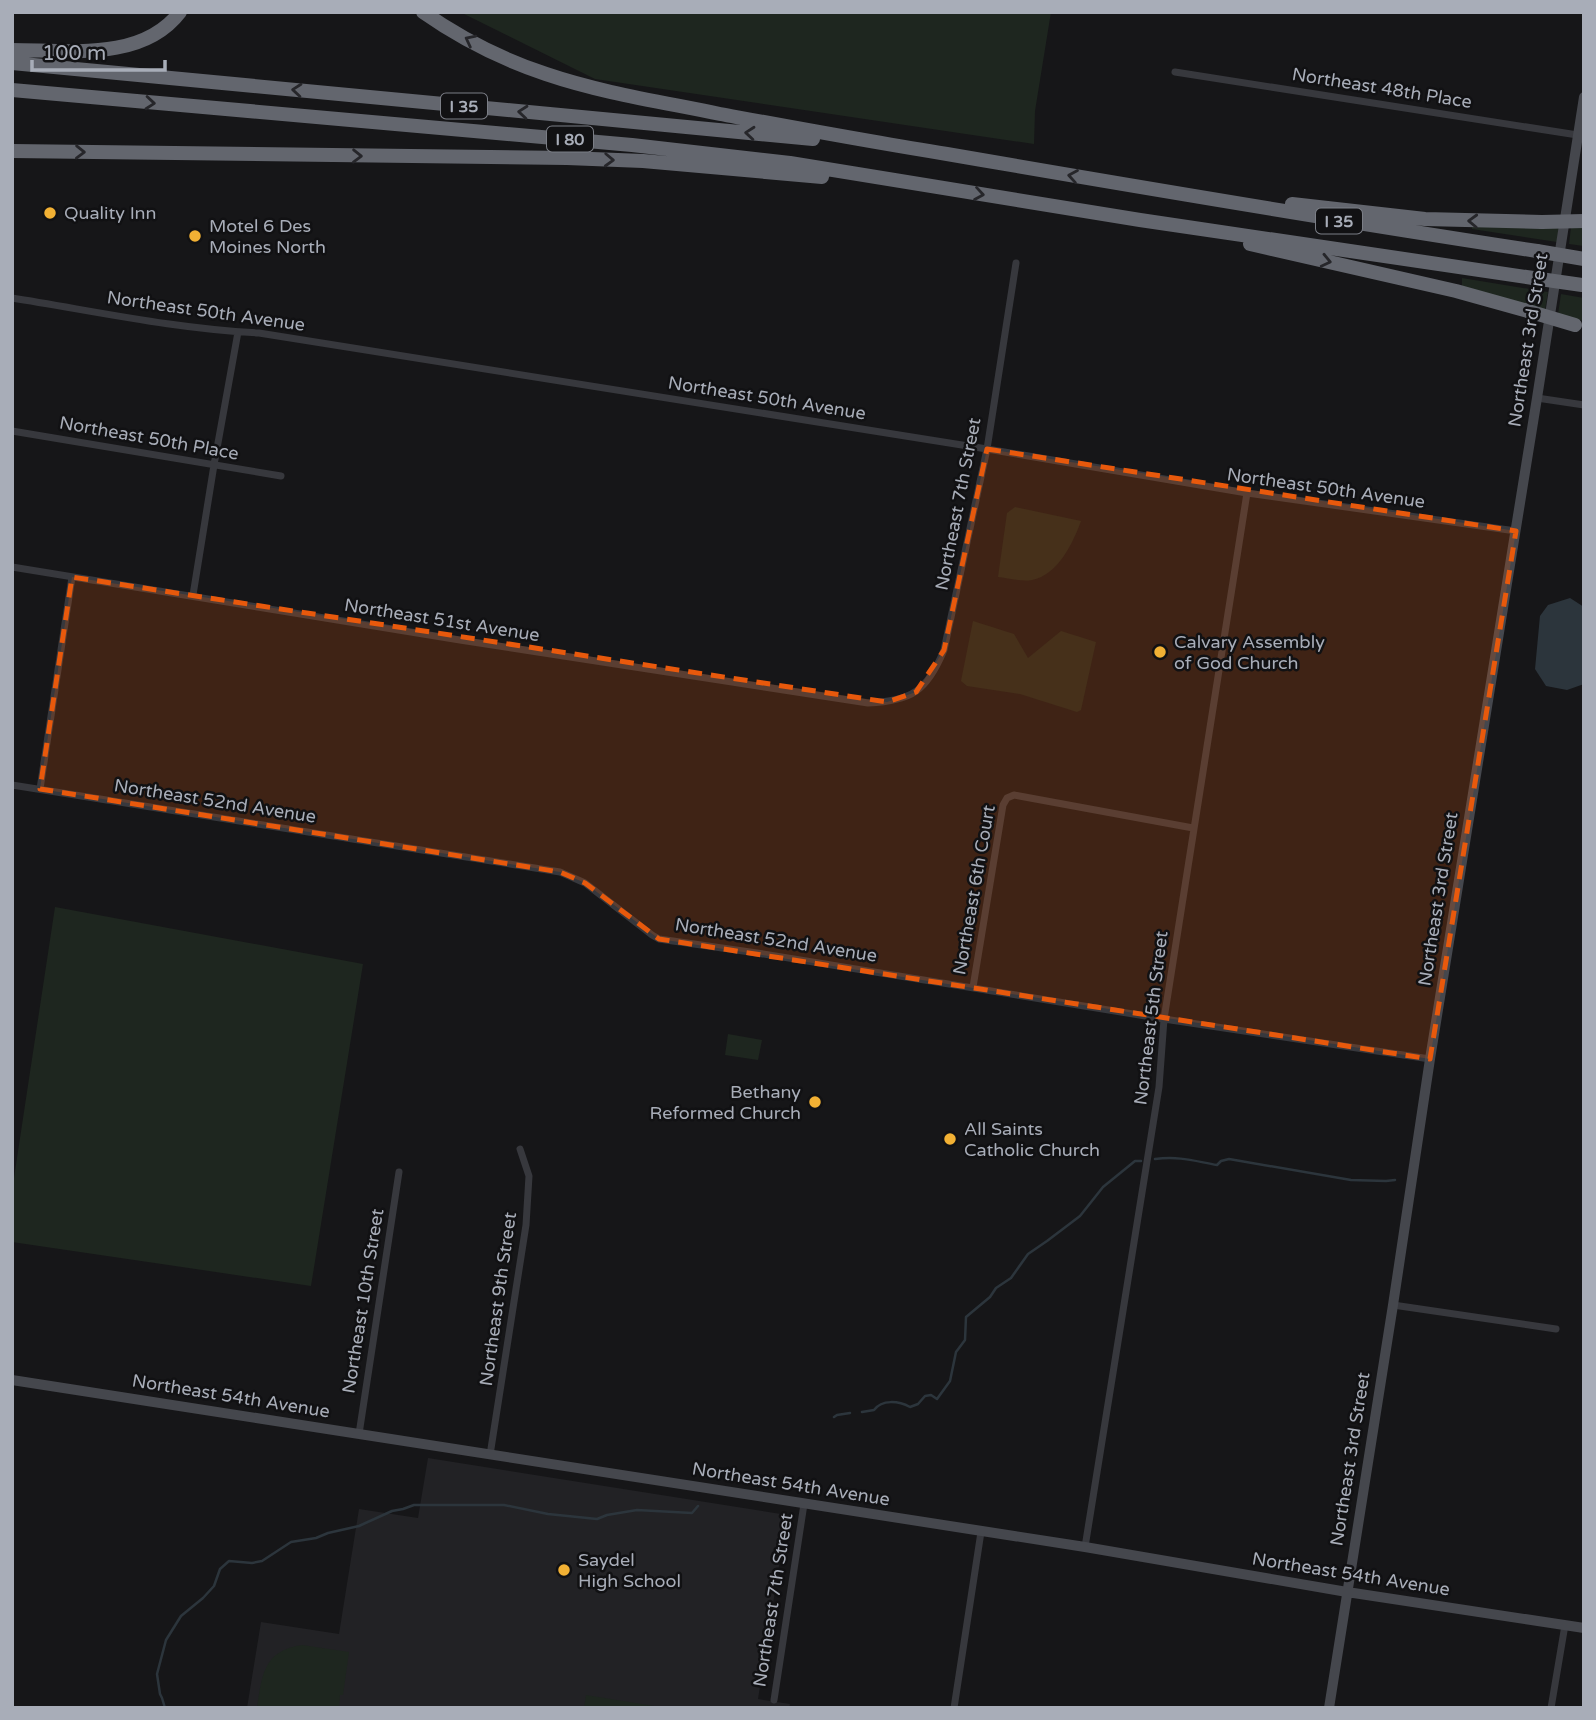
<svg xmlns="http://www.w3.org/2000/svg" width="1596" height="1720" viewBox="0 0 1596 1720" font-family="'Varela Round',sans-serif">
	<rect width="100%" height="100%" fill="#161618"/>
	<path fill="#222225" d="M428 1458 787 1515 758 1699 790 1704 789 1708H247L261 1622 339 1634 359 1509 418 1518Z"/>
	<path fill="#1e261f" d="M460 12H1051L1035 111 1034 144 595 79Z
		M1472 226 1560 227 1557 242 1472 229Z
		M1571 227H1584V246L1569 244Z
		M1462 278 1548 292 1545 310 1462 287Z
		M1561 294 1584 298V321L1558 314Z
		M1015 507 1081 521C1073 543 1058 575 1032 580 1022 582 1008 578 998 577L1007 513Z
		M973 621 1014 634 1028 658 1061 631 1096 642 1081 710 1077 712 1020 694 967 686 961 681Z
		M55 907 363 964 311 1286 12 1242V1191Z
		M728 1034 762 1040 758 1060 725 1055Z
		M302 1645 349 1652 343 1695H340L339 1708H257C262 1675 263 1651 302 1645Z
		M586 1695 666 1708H584Z"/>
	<path fill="#2c353c" d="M1570 598 1584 607V684L1567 690 1546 686 1535 669 1540 616 1548 605Z"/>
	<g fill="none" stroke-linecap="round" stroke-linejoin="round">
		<path stroke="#2c353c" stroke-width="2.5" d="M1155 1159C1180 1156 1194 1161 1217 1165L1221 1161 1229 1159 1351 1180 1386 1181 1395 1180
			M862 1412 874 1410C882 1399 899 1401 910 1407L918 1404 925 1396 931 1395 937 1399 950 1381 956 1352 965 1340 966 1317 990 1297 996 1288 1011 1278 1028 1254 1047 1241 1080 1216 1103 1187 1135 1161H1141
			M834 1417 837 1415 850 1413
			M165 1708 162 1698 160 1694 157 1674 166 1640 181 1616 203 1598 214 1586 220 1569 229 1561 252 1563 262 1561 291 1542 316 1538 328 1533 359 1526 392 1511 403 1509 414 1505H504L548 1514 597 1519 607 1515 637 1510 692 1513 698 1506"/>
		<path stroke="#37383d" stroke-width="7" d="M1175 72 1584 136
			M12 298C94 311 176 329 259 333L987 449 1247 493 1516 531
			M1537 398 1584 405
			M12 431 281 476
			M12 567 460 640 868 703C912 701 927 691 944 650L987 449 1016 263
			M193 595 214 465 238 332
			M12 785 560 872 585 883 652 935 659 939 757 953 1164 1019 1430 1059
			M40 789 72 577
			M973 987 1003 805 1007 798 1014 795 1193 828
			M1393 1305 1556 1329
			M359 1434 399 1172
			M490 1455 526 1225 529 1176 520 1149
			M1085 1547 1159 1087 1164 1019 1247 493
			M774 1700 804 1504
			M954 1708 981 1532
			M1551 1708 1565 1625"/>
		<path stroke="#45474d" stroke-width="10" d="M12 1380 1085 1547 1347 1592 1584 1628
			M1329 1708 1393 1305 1430 1059 1537 398 1584 97"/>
		<path stroke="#63666e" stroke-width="14" d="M423 12C460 38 504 60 546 74 602 93 662 102 720 114 796 128 871 142 947 154 1144 188 1340 221 1537 251
			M12 50C67 50 142 62 180 12
			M12 63 813 139
			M12 90 632 145 790 163 1140 220 1533 278
			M12 151 567 158 643 161 822 177
			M1292 204 1425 219 1542 222
			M1250 244 1456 291 1528 311"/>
		<path stroke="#63666e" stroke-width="14" d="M1542 222 1584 221
			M1537 251 1584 259
			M1533 278 1582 285
			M1528 311 1575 325"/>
	</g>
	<defs><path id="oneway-chevron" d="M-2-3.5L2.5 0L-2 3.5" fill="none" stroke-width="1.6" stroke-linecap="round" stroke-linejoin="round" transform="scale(1.75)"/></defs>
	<g stroke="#26262a">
		<use href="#oneway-chevron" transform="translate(470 40) rotate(-153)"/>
		<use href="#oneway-chevron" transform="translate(297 90) rotate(-175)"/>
		<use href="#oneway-chevron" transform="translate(150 103) rotate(5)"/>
		<use href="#oneway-chevron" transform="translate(523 112) rotate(-175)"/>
		<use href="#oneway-chevron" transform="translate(750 133) rotate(-175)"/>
		<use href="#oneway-chevron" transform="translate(80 152) rotate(1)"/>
		<use href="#oneway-chevron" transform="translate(357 156) rotate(1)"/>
		<use href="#oneway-chevron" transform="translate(609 160) rotate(2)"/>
		<use href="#oneway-chevron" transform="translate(1073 176) rotate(-170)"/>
		<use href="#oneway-chevron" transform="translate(979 194) rotate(9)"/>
		<use href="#oneway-chevron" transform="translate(1473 221) rotate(-178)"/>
		<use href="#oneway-chevron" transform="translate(1326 261) rotate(13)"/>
	</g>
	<path fill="#e8590c" fill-opacity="0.2" stroke="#e8590c" stroke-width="5" stroke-dasharray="14 9" stroke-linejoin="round" d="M987 449 1516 531 1430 1059 659 939 585 883 560 872 40 789 72 577 887 702 916 692 944 650Z"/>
	<g fill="#f2b134" stroke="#111113" stroke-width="2.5">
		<circle cx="50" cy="213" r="7"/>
		<circle cx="195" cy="236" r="7"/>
		<circle cx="1160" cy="652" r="7"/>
		<circle cx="815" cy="1102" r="7"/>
		<circle cx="950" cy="1139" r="7"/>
		<circle cx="564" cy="1570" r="7"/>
	</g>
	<g text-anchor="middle" stroke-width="5" stroke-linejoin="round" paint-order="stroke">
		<g fill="#111113" stroke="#7b7e86" stroke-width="2">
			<rect x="441" y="93.5" width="46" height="25" rx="5"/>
			<rect x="547" y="126.5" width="46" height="25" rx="5"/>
			<rect x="1316" y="208.5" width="46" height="25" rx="5"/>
		</g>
		<g font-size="16" font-weight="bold" fill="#a8adb8">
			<text x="464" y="112">I 35</text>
			<text x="570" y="145">I 80</text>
			<text x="1339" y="227">I 35</text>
		</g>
		<g font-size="18" fill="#a8adb8" stroke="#111113">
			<text transform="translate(1382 88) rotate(9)" y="6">Northeast 48th Place</text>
			<text transform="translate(206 311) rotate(8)" y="6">Northeast 50th Avenue</text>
			<text transform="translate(1528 340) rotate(-81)" y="6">Northeast 3rd Street</text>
			<text transform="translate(767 398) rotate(9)" y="6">Northeast 50th Avenue</text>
			<text transform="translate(149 438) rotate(10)" y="6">Northeast 50th Place</text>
			<text transform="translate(1326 488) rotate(8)" y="6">Northeast 50th Avenue</text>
			<text transform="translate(958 504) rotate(-79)" y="6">Northeast 7th Street</text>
			<text transform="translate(442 620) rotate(9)" y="6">Northeast 51st Avenue</text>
			<text transform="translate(215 801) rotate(9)" y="6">Northeast 52nd Avenue</text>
			<text transform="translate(974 890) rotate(-80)" y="6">Northeast 6th Court</text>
			<text transform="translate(1438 899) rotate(-81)" y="6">Northeast 3rd Street</text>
			<text transform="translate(776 940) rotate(9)" y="6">Northeast 52nd Avenue</text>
			<text transform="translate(1151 1018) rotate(-83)" y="6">Northeast 5th Street</text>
			<text transform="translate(498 1299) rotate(-82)" y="6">Northeast 9th Street</text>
			<text transform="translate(363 1301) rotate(-81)" y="6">Northeast 10th Street</text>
			<text transform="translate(231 1396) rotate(9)" y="6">Northeast 54th Avenue</text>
			<text transform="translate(1350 1459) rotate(-81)" y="6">Northeast 3rd Street</text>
			<text transform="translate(791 1484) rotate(9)" y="6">Northeast 54th Avenue</text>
			<text transform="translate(1351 1574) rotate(9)" y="6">Northeast 54th Avenue</text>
			<text transform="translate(773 1600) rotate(-81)" y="6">Northeast 7th Street</text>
		</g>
		<g font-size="18" fill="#a8adb8" stroke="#111113" text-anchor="start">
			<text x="64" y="219">Quality Inn</text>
			<text x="209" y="232">Motel 6 Des<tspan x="209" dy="21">Moines North</tspan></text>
			<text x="1174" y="648">Calvary Assembly<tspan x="1174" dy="21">of God Church</tspan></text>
			<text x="801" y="1098" text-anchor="end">Bethany<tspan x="801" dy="21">Reformed Church</tspan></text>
			<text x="964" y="1135">All Saints<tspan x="964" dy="21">Catholic Church</tspan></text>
			<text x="578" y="1566">Saydel<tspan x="578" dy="21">High School</tspan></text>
		</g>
	</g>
	<rect width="1596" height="1720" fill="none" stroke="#a8adb8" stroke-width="28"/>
	<path d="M32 60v10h133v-10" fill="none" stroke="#a8adb8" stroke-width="3.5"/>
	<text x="42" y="60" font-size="21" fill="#a8adb8" stroke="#111113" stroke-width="5" paint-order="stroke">100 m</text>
</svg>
